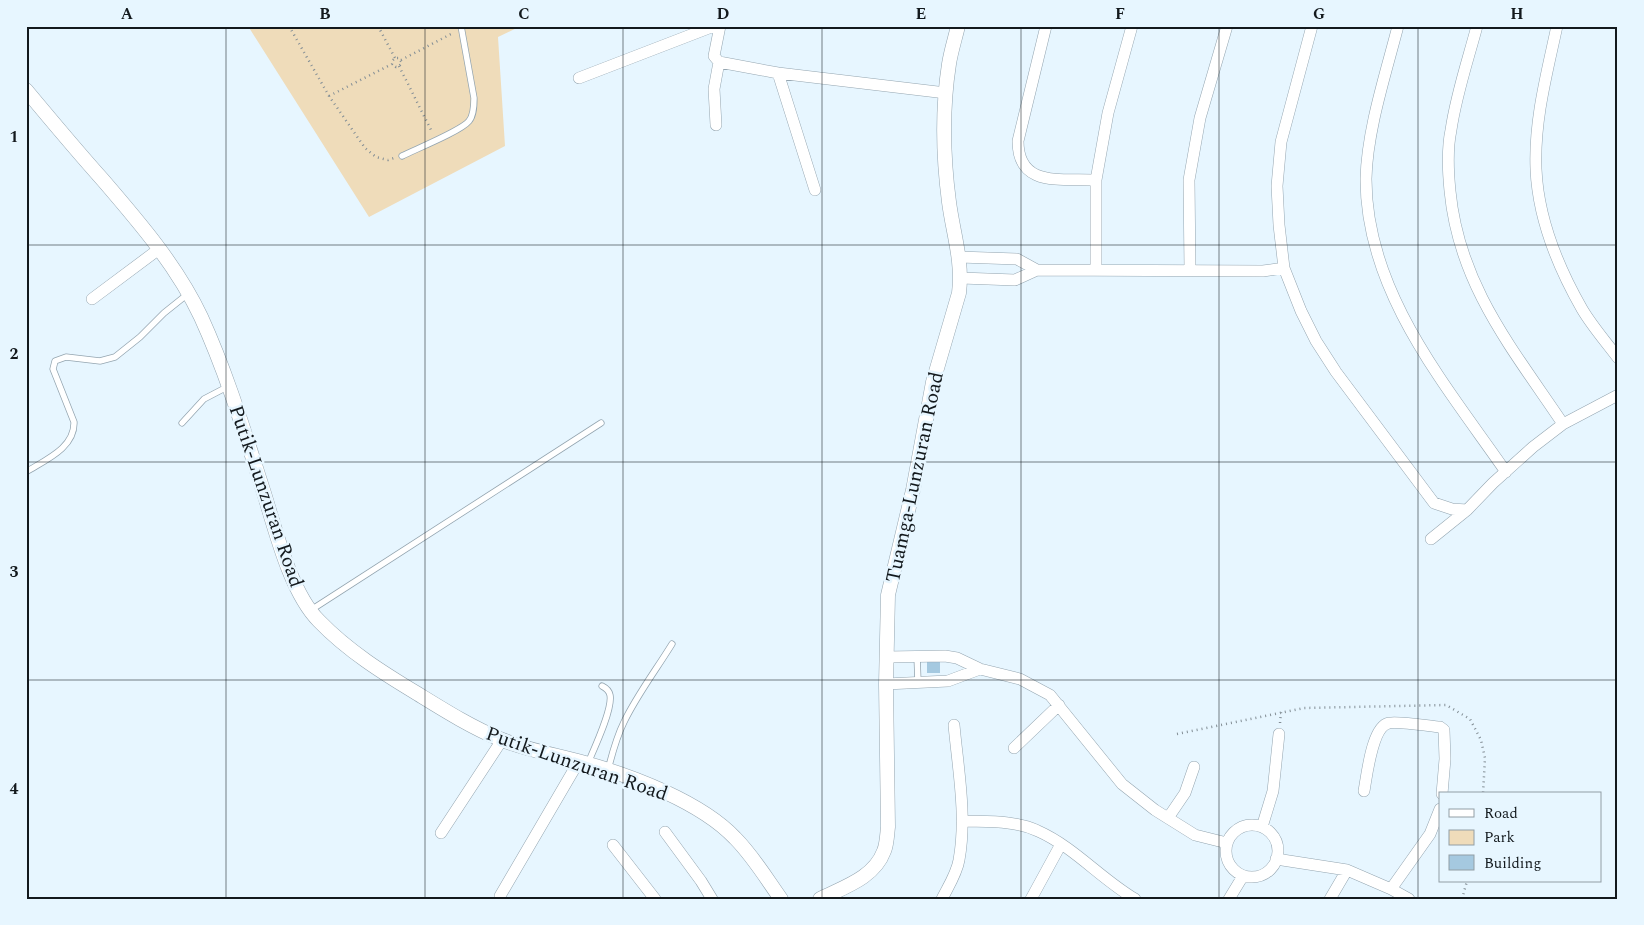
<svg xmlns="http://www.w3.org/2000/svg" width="1644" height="925" viewBox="0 0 1644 925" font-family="Spectral,serif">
	<rect width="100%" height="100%" fill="#e7f6ff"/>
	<path fill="#efdcba" d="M248 26H521L498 37 505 146 369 217Z"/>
	<path fill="#a5c9e0" d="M927 662H940V673H927Z"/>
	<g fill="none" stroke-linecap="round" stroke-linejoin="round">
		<defs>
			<path id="service" d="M402 156C416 149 461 131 469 121 474 115 474 105 474 98L461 26
				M182 423 204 399 227 387
				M26 472C45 460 75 448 74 422L53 369 55 361 66 357 100 361 115 357 140 337 164 313 189 293
				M311 610 601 423
				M917 656 918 682
				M588 763C594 749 613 709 610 695 609 690 606 688 602 686
				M608 770C612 754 616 738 624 722 637 695 656 670 672 644"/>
			<path id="minor" d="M720 26 714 56 719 62 778 73 946 93
				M1046 26 1018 141C1018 188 1061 178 1096 180
				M1312 26 1281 142 1277 186 1279 225 1284 268 1301 311 1316 341 1336 372 1434 503 1452 509 1467 510
				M1398 26C1386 73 1367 130 1366 179 1366 292 1445 384 1506 472
				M1477 26C1468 60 1456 95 1451 130 1447 149 1448 171 1450 191 1459 285 1512 348 1563 424
				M1557 26C1547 73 1534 120 1536 169 1538 217 1558 267 1582 309 1592 326 1606 342 1618 358
				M778 73 815 190
				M579 78 714 26
				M716 125 714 89 719 62
				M959 257 1017 259 1037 270 1015 280 961 278
				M1037 270 1263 271 1284 268
				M1096 270V180L1108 113 1132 26
				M1190 270 1189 180 1200 118 1227 26
				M92 299 159 249
				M1431 539 1467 510 1493 483 1533 447 1563 424 1618 395
				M887 657 945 656 957 658 980 669 1020 679 1050 695 1122 784 1155 810 1195 835 1227 843
				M886 684 948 681 980 669
				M1014 748 1059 705
				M1364 791C1367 775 1372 726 1389 723 1398 721 1429 726 1440 727L1444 730 1445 759 1442 794
				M1168 818 1185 793 1194 767
				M962 821C987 822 1015 820 1038 831 1074 847 1101 879 1135 899
				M1226 851a26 26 0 1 1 52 0a26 26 0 1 1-52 0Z
				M1262 827 1273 791 1279 734
				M665 832 701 881 712 899
				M441 833 502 740
				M613 845 655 899
				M1276 859 1347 870 1391 889 1409 899
				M1391 889 1430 834 1440 809
				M500 896 579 761
				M942 899C948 887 957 873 959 860 967 816 958 769 954 725
				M1031 899 1061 844
				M1229 899 1243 876
				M1330 899 1347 870"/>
			<path id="tertiary" d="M26 90C51 120 76 150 102 179 139 222 177 266 201 317 227 374 245 434 264 493 276 532 291 593 319 621 348 651 383 673 418 694 444 710 471 727 500 739 526 750 557 755 585 763 632 776 701 802 735 838 753 856 766 878 781 899
				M820 899C844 887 874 878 884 851 887 844 887 835 888 827L886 684 888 595 913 490 933 382 959 293C963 261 953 233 949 202 943 156 942 109 949 64 951 51 955 39 958 26"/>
		</defs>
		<use href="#service" stroke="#94a5b0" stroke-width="7"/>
		<use href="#minor" stroke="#94a5b0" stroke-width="12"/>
		<use href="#tertiary" stroke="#94a5b0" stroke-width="15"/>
		<path stroke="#838e95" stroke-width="2.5" stroke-dasharray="1 4" stroke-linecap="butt" d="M289 26 329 96 365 148 376 157 388 160 394 158
			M378 26 395 58
			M401 60 453 33
			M399 66 432 132
			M329 96 392 64V61L395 58H399L402 63 399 66 396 67 392 64
			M1280 723 1281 712
			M1177 734 1304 708 1446 705 1470 719 1481 740 1485 758 1483 794
			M1462 899 1467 881"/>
		<use href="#service" stroke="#fff" stroke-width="5.5"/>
		<use href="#minor" stroke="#fff" stroke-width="11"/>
		<use href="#tertiary" stroke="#fff" stroke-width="14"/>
	</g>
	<path fill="none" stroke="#13191d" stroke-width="1" stroke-opacity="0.55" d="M226 26V899M425 26V899M623 26V899M822 26V899M1021 26V899M1219 26V899M1418 26V899M26 245H1618M26 462H1618M26 680H1618"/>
	<g text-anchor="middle" stroke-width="5" stroke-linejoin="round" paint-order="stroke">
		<g font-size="20" fill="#13191d" stroke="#e7f6ff">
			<text transform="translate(914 477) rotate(-78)" y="7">Tuamga-Lunzuran Road</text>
			<text transform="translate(267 496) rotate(71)" y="7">Putik-Lunzuran Road</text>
			<text transform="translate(577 763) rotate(19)" y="7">Putik-Lunzuran Road</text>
		</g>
	</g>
	<rect width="1644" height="925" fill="none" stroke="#e7f6ff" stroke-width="55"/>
	<rect x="1439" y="792" width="162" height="90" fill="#e7f6ff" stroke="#929ea5"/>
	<rect x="1449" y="809" width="25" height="8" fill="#ffffff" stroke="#929ea5"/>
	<text x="1484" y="818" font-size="15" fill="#13191d">Road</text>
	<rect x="1449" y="830" width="25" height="15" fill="#efdcba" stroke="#929ea5"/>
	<text x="1484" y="842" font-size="15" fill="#13191d">Park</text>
	<rect x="1449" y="855" width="25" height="15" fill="#a5c9e0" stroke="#929ea5"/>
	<text x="1484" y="868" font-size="15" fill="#13191d">Building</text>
	<rect x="28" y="28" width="1588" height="870" fill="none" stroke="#13191d" stroke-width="2"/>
	<g font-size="16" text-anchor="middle" font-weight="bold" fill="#13191d">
		<text x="127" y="19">A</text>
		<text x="325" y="19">B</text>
		<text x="524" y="19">C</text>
		<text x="723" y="19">D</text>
		<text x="921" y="19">E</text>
		<text x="1120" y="19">F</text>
		<text x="1319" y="19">G</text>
		<text x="1517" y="19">H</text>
		<text x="14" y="142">1</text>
		<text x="14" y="359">2</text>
		<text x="14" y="577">3</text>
		<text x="14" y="794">4</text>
	</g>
</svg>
